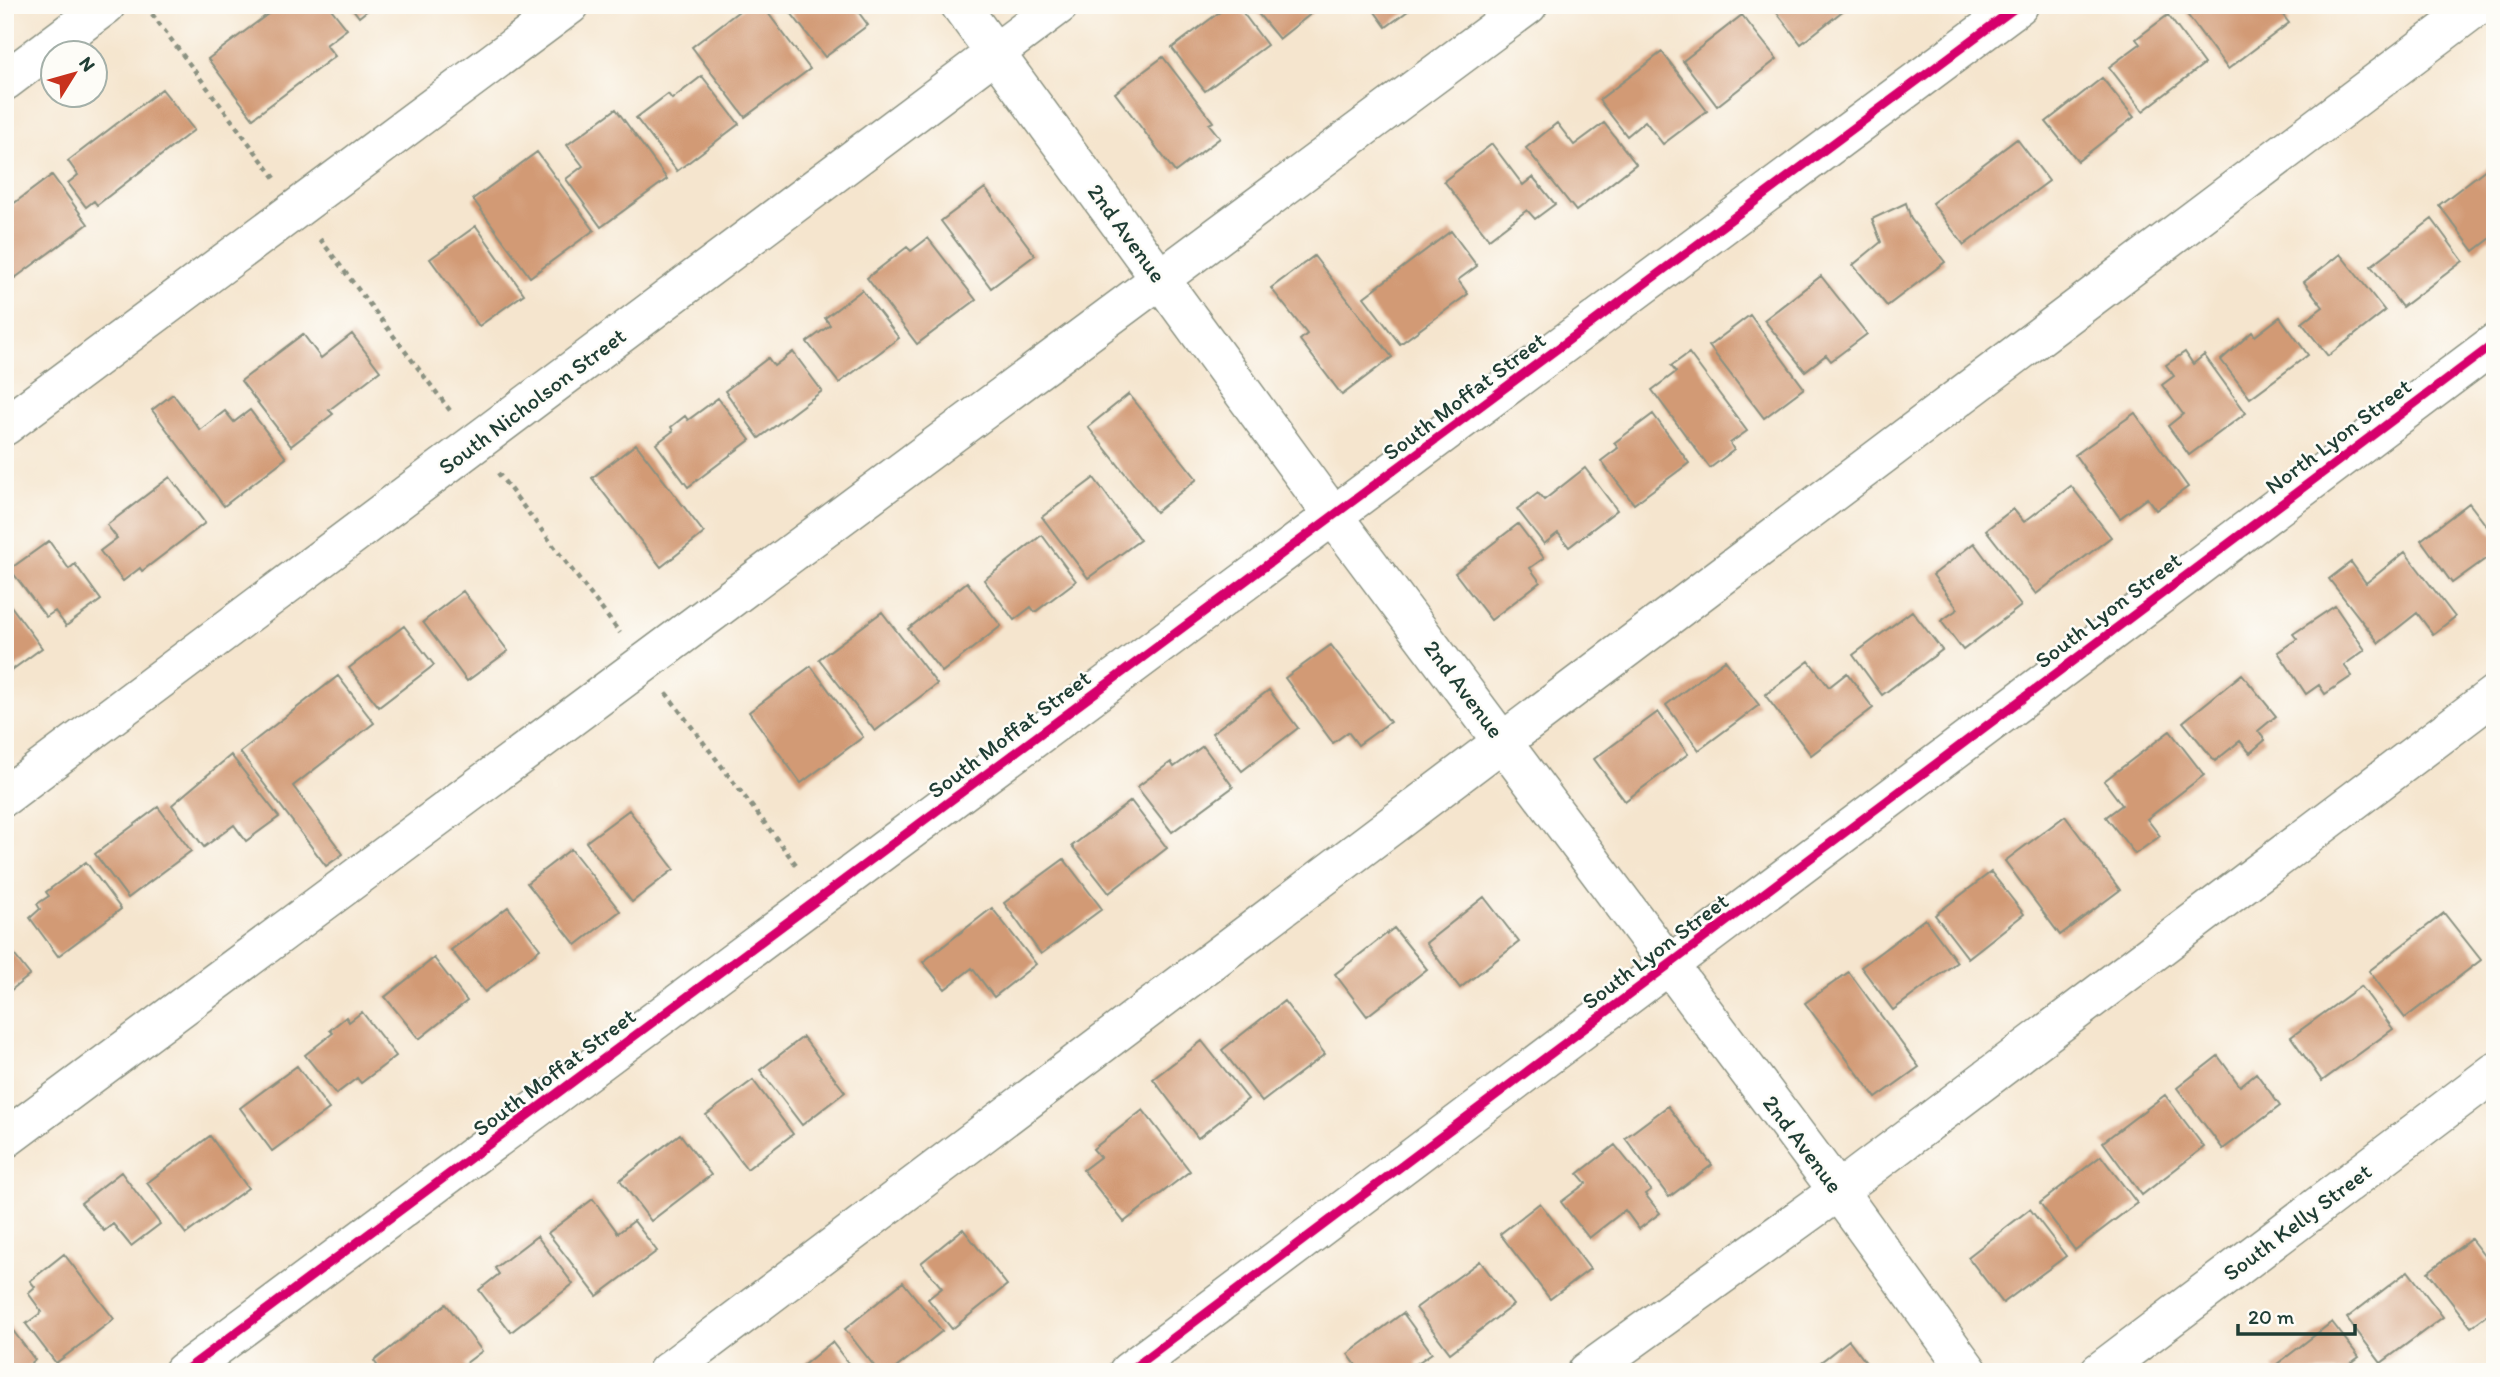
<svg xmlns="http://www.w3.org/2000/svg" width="2500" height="1377" viewBox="0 0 2500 1377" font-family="Itim,sans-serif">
	<rect width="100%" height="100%" fill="#fdfcf7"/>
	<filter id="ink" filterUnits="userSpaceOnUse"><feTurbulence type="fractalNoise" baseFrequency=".0143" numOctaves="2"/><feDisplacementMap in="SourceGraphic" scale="14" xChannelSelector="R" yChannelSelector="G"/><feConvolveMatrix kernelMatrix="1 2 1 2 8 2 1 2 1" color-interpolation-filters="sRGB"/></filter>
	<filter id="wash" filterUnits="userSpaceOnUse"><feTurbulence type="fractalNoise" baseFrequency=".00686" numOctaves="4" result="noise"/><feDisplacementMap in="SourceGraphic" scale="28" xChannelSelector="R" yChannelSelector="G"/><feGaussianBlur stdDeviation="1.57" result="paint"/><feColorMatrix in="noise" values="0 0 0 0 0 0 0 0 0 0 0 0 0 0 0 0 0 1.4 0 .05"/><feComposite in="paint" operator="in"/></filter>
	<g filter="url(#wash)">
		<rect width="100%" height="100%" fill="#f5e5ce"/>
		<g id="blocks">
			<path fill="#d29a75" d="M280 5H328L347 29 326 45 335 56 253 118 208 59Z
				M350 5H374L359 17Z
				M747 5H762L810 69 745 117 692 47Z
				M785 5H853L868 25 825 57Z
				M1229 5H1237L1267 45 1205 91 1172 48Z
				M1251 5H1322L1279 39Z
				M1370 5H1410L1412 8 1386 27Z
				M1771 5H1850L1801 44Z
				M2197 5H2275L2289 23 2228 69 2186 13Z
				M1742 15 1777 59 1717 106 1683 61Z
				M2168 15 2204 64 2143 111 2109 67 2140 44 2136 39Z
				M1662 52 1707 111 1663 144 1645 121 1627 136 1599 100Z
				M1163 57 1213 122 1209 124 1220 138 1175 172 1115 93Z
				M702 76 739 124 677 171 636 118 668 94 672 99Z
				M2102 78 2134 117 2078 161 2046 122Z
				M162 89 194 130 97 205 94 201 86 207 68 183 78 175 68 161Z
				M616 109 667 179 601 227 566 179 583 166 567 145Z
				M1557 123 1574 145 1604 123 1636 164 1576 211 1526 148Z
				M2017 139 2049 181 1964 245 1932 203Z
				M1492 144 1523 185 1533 177 1555 204 1535 219 1527 210 1489 239 1444 181Z
				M537 152 594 230 530 277 473 199Z
				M2495 162V235L2474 251 2439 205Z
				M52 175 88 224 15 278 5 266V210Z
				M985 188 1035 255 991 288 941 221Z
				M1906 203 1911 219 1945 262 1887 306 1853 265 1881 242 1872 219Z
				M2432 219 2463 261 2402 307 2371 266Z
				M476 226 524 294 479 326 430 259Z
				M1451 231 1477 266 1458 280 1468 294 1400 344 1364 297Z
				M928 238 976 300 917 344 867 278 907 247 911 251Z
				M2340 254 2385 311 2328 356 2302 323 2323 307 2304 282Z
				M1314 256 1392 357 1342 395 1300 340 1307 334 1271 288Z
				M1821 276 1867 334 1831 361 1826 355 1805 371 1764 320Z
				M862 290 899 338 839 383 807 342 830 325 825 318Z
				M1750 315 1804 388 1764 418 1709 346Z
				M2280 317 2308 355 2250 398 2221 360 2252 332 2255 336Z
				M303 334 321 358 352 334 380 371 329 410 333 414 291 446 241 381Z
				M793 352 822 391 759 438 725 391 768 358 774 366Z
				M2185 352 2193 364 2204 355 2246 413 2189 455 2168 426 2183 414 2162 385 2174 376 2166 365Z
				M1689 353 1747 431 1730 443 1734 450 1710 468 1652 390 1676 372 1671 366Z
				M173 394 200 430 225 411 234 422 250 410 286 458 224 506 152 410Z
				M1129 394 1197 479 1156 512 1088 427Z
				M718 398 750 440 688 487 656 444 673 431 671 427 685 416 688 420Z
				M2135 413 2188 487 2156 510 2147 498 2120 518 2075 455Z
				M1653 414 1689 463 1634 504 1601 461 1618 448 1614 443Z
				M636 444 704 533 661 567 592 478Z
				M1585 468 1617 510 1569 547 1558 533 1544 544 1517 509 1538 493 1544 500Z
				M170 477 205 523 142 571 140 568 123 581 100 551 117 538 107 525Z
				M1094 478 1140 540 1088 578 1042 517Z
				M2071 486 2111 537 2036 594 1986 530 2013 509 2024 522Z
				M2469 503 2495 537V552L2452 583 2421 540Z
				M1518 524 1544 558 1530 568 1540 582 1491 620 1455 573Z
				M1042 535 1076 581 1035 612 1031 607 1014 620 984 580Z
				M49 541 69 569 75 564 101 600 66 626 55 611 46 617 10 569Z
				M1974 543 2021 606 1963 650 1941 621 1958 609 1933 575Z
				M2405 552 2455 617 2433 634 2417 613 2379 643 2329 579 2351 562 2366 583Z
				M967 582 1001 626 942 672 908 629Z
				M463 591 508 651 467 681 423 622Z
				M5 598 42 648 5 675Z
				M2335 606 2365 650 2344 665 2352 676 2325 694 2319 685 2306 694 2278 652 2297 639 2293 634Z
				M1912 611 1942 650 1882 695 1853 655Z
				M882 612 937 684 875 731 819 659Z
				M404 626 434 665 379 707 349 668Z
				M1331 645 1390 722 1358 745 1348 732 1333 743 1285 678Z
				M1725 660 1759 705 1699 750 1666 705Z
				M1809 661 1829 687 1847 673 1873 708 1811 755 1765 695Z
				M811 666 863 737 801 783 749 712Z
				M2242 674 2276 716 2258 731 2265 740 2250 753 2240 741 2215 761 2183 722Z
				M338 676 374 723 293 786 343 854 326 866 240 752Z
				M1269 690 1298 728 1242 771 1212 733Z
				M1658 712 1688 754 1625 801 1594 759Z
				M2170 731 2204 775 2147 819 2160 836 2135 854 2106 817 2122 805 2104 781Z
				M1203 746 1233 787 1172 832 1137 787 1171 762 1174 767Z
				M231 755 279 817 246 841 234 825 204 847 172 805Z
				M1131 801 1167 848 1109 893 1072 846Z
				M158 807 191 851 128 898 95 854Z
				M629 810 674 869 632 902 586 842Z
				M2065 816 2120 890 2060 935 2005 861Z
				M571 849 620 911 576 945 527 883Z
				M1064 859 1102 909 1041 954 1004 903Z
				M86 862 121 909 58 956 30 918 40 909 37 904 49 896 46 892Z
				M1991 872 2024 914 1968 958 1935 915Z
				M1484 897 1519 942 1460 988 1426 943Z
				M508 907 540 949 485 992 451 950Z
				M992 908 1036 964 994 997 972 968 945 989 923 962Z
				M2444 913 2481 960 2405 1018 2369 971Z
				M1925 919 1957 962 1893 1010 1861 967Z
				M1394 928 1427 969 1367 1016 1335 974Z
				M5 943 30 975 5 995Z
				M434 958 467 1001 419 1039 385 997Z
				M1849 972 1919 1067 1876 1098 1805 1003Z
				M2361 986 2393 1029 2322 1081 2291 1037Z
				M1284 1001 1325 1054 1262 1102 1222 1050Z
				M362 1012 396 1056 361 1083 357 1078 336 1094 305 1055 333 1033 330 1030 346 1017 349 1022Z
				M803 1037 845 1092 802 1125 760 1070Z
				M1202 1041 1248 1099 1198 1138 1153 1079Z
				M2218 1056 2240 1086 2256 1073 2280 1106 2223 1149 2177 1088Z
				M297 1066 329 1109 272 1151 240 1108Z
				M753 1080 793 1134 747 1169 706 1115Z
				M2165 1095 2204 1147 2142 1195 2103 1142Z
				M1668 1106 1712 1165 1669 1197 1625 1138Z
				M1143 1110 1190 1171 1124 1222 1083 1170 1100 1157 1093 1149Z
				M680 1134 711 1175 651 1221 620 1180Z
				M210 1136 248 1188 186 1234 147 1183Z
				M1615 1145 1651 1190 1645 1194 1660 1213 1639 1229 1625 1210 1589 1238 1561 1202 1586 1183 1578 1174Z
				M2101 1156 2137 1203 2075 1250 2040 1203Z
				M121 1172 160 1224 131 1246 113 1224 104 1231 81 1203Z
				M593 1199 618 1233 634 1221 657 1251 597 1296 548 1233Z
				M1540 1203 1590 1269 1550 1299 1500 1234Z
				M2030 1209 2066 1256 2003 1303 1968 1257Z
				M963 1229 1007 1285 952 1329 928 1299 942 1288 921 1263Z
				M537 1236 573 1284 511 1332 479 1290 499 1274 495 1268Z
				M2471 1239 2495 1270V1309L2471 1327 2428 1272Z
				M64 1254 114 1319 56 1363 26 1324 42 1312 28 1293 35 1287 30 1281Z
				M1480 1261 1513 1305 1450 1353 1416 1308Z
				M2408 1271 2443 1317 2381 1363 2347 1318Z
				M903 1282 942 1331 891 1372H879L845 1329Z
				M446 1304 482 1351 465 1364 467 1367 462 1372H382L374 1361Z
				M1403 1313 1432 1353 1416 1364 1422 1372H1361L1348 1354Z
				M5 1320 35 1360 20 1372H5Z
				M2332 1322 2359 1357 2347 1366 2352 1372H2275L2272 1368Z
				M1849 1340 1873 1372H1808Z
				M832 1342 855 1372H795Z"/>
		</g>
	</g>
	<g filter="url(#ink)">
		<use href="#blocks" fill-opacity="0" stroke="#8a9181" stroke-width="2"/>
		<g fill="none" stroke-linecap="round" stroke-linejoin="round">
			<defs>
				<path id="minor" d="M960 5 1334 517 1838 1191 1969 1372
					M5 81 106 5
					M5 426 570 5
					M5 796 1059 5
					M5 1139 1528 5
					M183 1372 2019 5
					M667 1372 2479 5
					M1128 1372 2495 343
					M1587 1372 1838 1191 2495 694
					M2099 1372 2495 1072"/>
			</defs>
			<use href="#minor" stroke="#8a9181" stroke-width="41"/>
			<path stroke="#8a9181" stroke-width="4.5" stroke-dasharray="5 5" stroke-linecap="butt" d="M146 6 275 178
				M320 239 452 413
				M498 473 620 633
				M666 693 798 867"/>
			<use href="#minor" stroke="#fff" stroke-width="38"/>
			<defs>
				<path id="cycleway" d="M183 1372 2019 5
					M1128 1372 2495 343"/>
			</defs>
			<use href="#cycleway" stroke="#fdfcf7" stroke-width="13"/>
			<use href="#cycleway" stroke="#d6006c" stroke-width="9"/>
		</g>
	</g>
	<g text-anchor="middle" stroke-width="5" stroke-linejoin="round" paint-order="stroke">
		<g font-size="23" fill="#1f3d34" stroke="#fdfcf7">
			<text transform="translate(1127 233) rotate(54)" y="8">2nd Avenue</text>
			<text transform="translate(1464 396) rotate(-37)" y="8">South Moffat Street</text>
			<text transform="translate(532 401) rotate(-37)" y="8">South Nicholson Street</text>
			<text transform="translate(2338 436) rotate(-37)" y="8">North Lyon Street</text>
			<text transform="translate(2108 610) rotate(-37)" y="8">South Lyon Street</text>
			<text transform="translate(1464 689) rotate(53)" y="8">2nd Avenue</text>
			<text transform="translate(1009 734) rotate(-37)" y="8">South Moffat Street</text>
			<text transform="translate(1655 951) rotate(-37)" y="8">South Lyon Street</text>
			<text transform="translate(554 1072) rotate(-37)" y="8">South Moffat Street</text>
			<text transform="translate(1803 1144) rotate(53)" y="8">2nd Avenue</text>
			<text transform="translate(2297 1222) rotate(-37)" y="8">South Kelly Street</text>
		</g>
	</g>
	<rect width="2500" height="1377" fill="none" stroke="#fdfcf7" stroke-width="28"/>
	<g transform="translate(74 74) rotate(53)"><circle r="33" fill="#fdfcf7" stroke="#a4b0a9" stroke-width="2"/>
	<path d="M0-5L12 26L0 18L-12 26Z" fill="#c8321e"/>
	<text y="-10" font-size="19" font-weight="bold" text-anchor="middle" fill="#1f3d34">N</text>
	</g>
	<path d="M2238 1324v10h117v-10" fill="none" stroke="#1f3d34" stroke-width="3.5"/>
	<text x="2248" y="1324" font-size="21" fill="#1f3d34" stroke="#fdfcf7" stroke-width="5" paint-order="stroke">20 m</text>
</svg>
